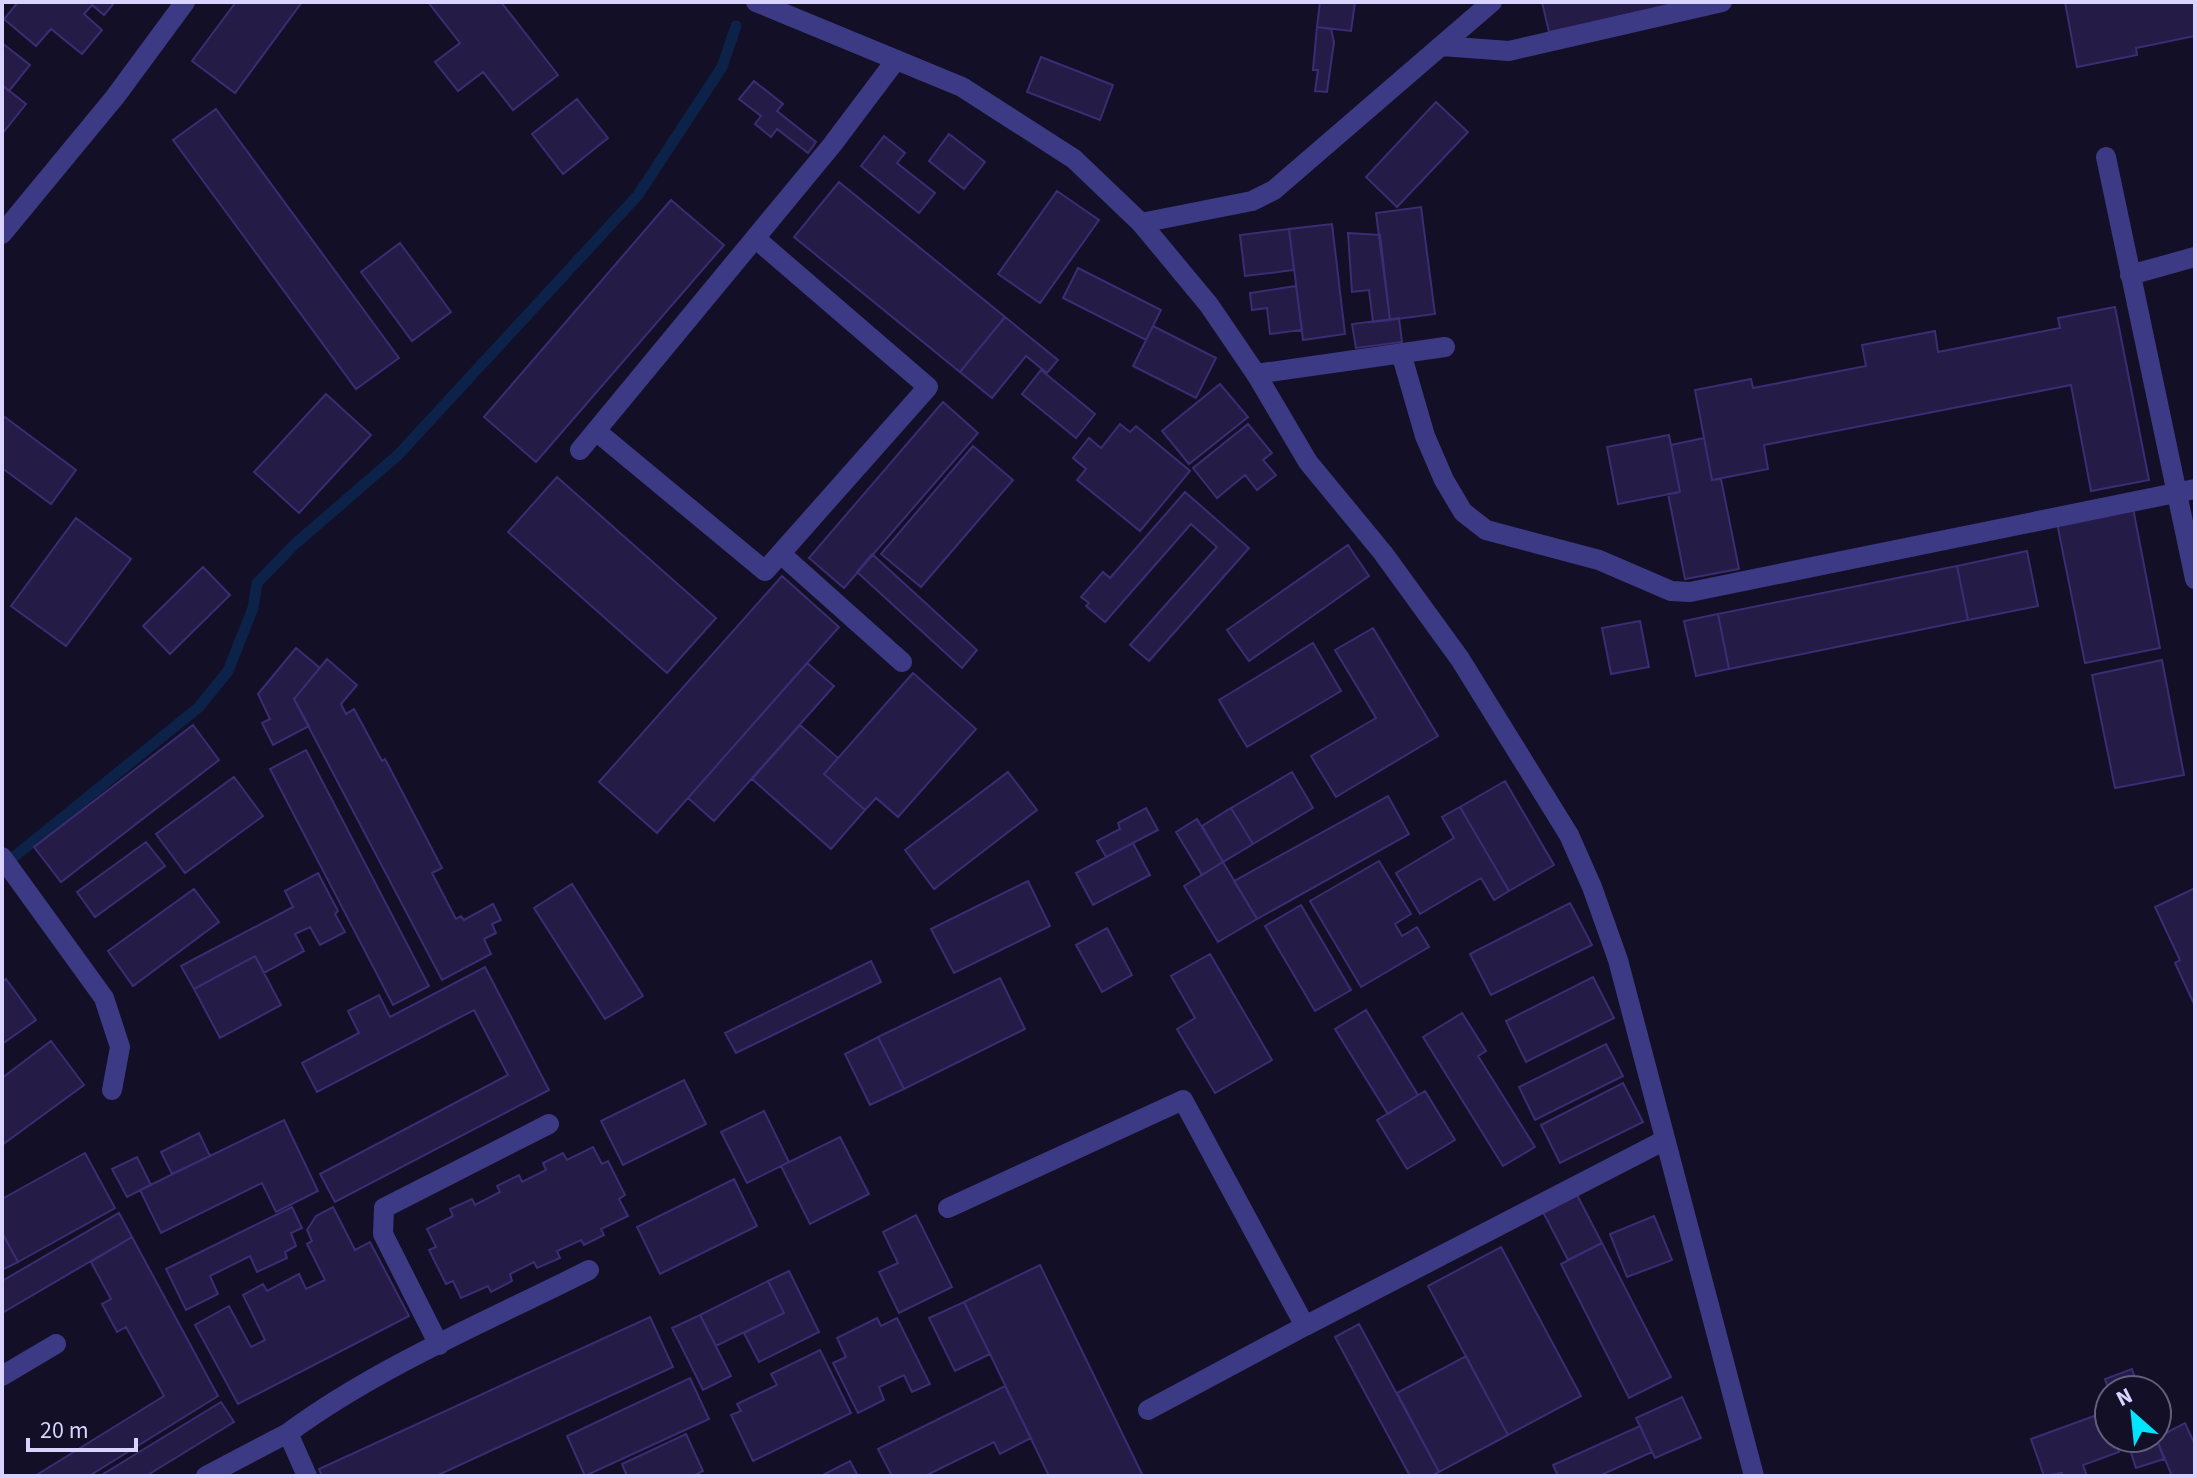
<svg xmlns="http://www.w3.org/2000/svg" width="2197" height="1478" viewBox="0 0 2197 1478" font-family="'Source Sans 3',sans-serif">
	<rect width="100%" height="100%" fill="#130f26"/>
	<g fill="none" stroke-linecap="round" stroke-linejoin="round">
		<path stroke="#0c2248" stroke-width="11" d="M4 865 199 707 228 671 253 608 257 583 295 544 398 455 638 195 722 67 736 26"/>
	</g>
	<path fill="#241b47" stroke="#3b2d73" stroke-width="2" d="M18 2H115L104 15 92 5 84 14 102 30 82 54 51 29 36 46 4 19Z
		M236 2H302L235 93 192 61Z
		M428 2H501L558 75 513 110 483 72 458 91 435 62 460 43Z
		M1320 2H1355L1351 31 1317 27Z
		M1542 2H1682L1549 32Z
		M2065 2H2195V36L2136 48 2137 55 2077 67Z
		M1317 27 1331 29 1334 42 1327 92 1315 91 1318 70H1313Z
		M2 43 30 65 9 91 2 85Z
		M1041 57 1113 85 1100 120 1027 92Z
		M754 81 783 104 777 111 816 142 808 153 777 129 771 137 755 124 761 116 739 99Z
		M2 85 26 104 2 134Z
		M577 99 608 138 563 174 532 134Z
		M1436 102 1468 132 1397 207 1366 177Z
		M216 109 399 358 356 389 173 140Z
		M949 134 985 162 964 189 929 161Z
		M884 136 905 153 897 163 935 193 919 213 861 166Z
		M839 182 1005 317 960 372 794 237Z
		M1057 191 1099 220 1040 303 998 274Z
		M671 200 724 245 536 462 484 417Z
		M1421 207 1435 314 1390 320 1376 213Z
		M1332 224 1345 334 1303 340 1289 229Z
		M1289 229 1294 270 1245 276 1240 235Z
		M1348 233 1380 235 1390 320 1373 322 1369 290 1352 292Z
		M400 243 451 312 412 341 361 272Z
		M1078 268 1161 310 1146 340 1063 298Z
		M1296 286 1302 330 1270 334 1267 308 1252 310 1250 293Z
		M2115 307 2149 480 2091 491 2071 385 1764 445 1768 469 1712 480 1695 390 1751 379 1753 388 1866 366 1862 345 1935 331 1938 352 2060 328 2058 318Z
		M1005 317 1058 360 1047 373 1026 356 992 398 960 372Z
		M1399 318 1402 342 1356 348 1352 324Z
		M1153 326 1216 358 1196 398 1133 366Z
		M1041 370 1095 414 1076 438 1022 394Z
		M1220 384 1248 417 1189 464 1162 431Z
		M326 394 371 435 299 513 254 472Z
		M943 402 978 433 844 588 809 558Z
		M2 415 76 470 51 504 2 468Z
		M1120 424 1130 432 1136 426 1190 471 1140 531 1077 480 1086 469 1073 458 1089 438 1101 448Z
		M1248 424 1272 453 1263 460 1276 475 1257 490 1245 475 1217 498 1193 468Z
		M1669 435 1680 492 1618 504 1607 447Z
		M1704 438 1712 480 1721 479 1739 569 1685 579 1668 494 1680 492 1671 445Z
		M973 446 1013 480 921 587 881 554Z
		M557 477 716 618 667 673 508 532Z
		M1185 492 1249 548 1149 661 1130 645 1217 547 1191 524 1105 622 1086 606 1089 603 1081 597 1103 572 1110 578Z
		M2133 508 2160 648 2085 663 2057 523Z
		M76 518 131 559 66 646 11 606Z
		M1348 545 1369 576 1249 661 1227 630Z
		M2027 551 2038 606 1968 620 1957 566Z
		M872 554 977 650 962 668 857 572Z
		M1957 566 1968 620 1729 669 1718 614Z
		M203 567 230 595 170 654 143 626Z
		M782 576 839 627 657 833 599 782Z
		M1718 614 1729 669 1696 676 1684 621Z
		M1640 621 1649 667 1611 674 1602 628Z
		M1373 628 1438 736 1336 797 1311 756 1376 718 1335 650Z
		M1313 643 1341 691 1247 747 1219 700Z
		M296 648 320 668 294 699 309 726 273 745 262 723 270 719 258 694Z
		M327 659 357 685 341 704 346 714 354 709 382 761 385 759 442 868 432 873 456 919 461 916 464 920 493 904 501 920 492 924 496 933 484 939 491 954 442 980 294 699Z
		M2162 660 2184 775 2115 788 2092 675Z
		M807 663 834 686 714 821 688 798Z
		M913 673 976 729 898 817 876 798 865 810 824 774Z
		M193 725 219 760 61 882 34 847Z
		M800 725 838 758 824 774 865 810 831 849 752 779Z
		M306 750 429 986 393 1005 270 769Z
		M1008 772 1037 810 934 889 905 850Z
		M1292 772 1313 808 1253 844 1231 808Z
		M234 777 263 816 185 873 156 834Z
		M1505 781 1554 865 1509 891 1460 807Z
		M1388 796 1409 834 1257 919 1234 881Z
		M1460 807 1509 891 1494 900 1481 878 1420 914 1396 873 1454 838 1442 817Z
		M1146 808 1158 830 1106 857 1097 841 1120 829 1118 823Z
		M1231 808 1253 844 1223 862 1202 826Z
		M1197 819 1223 862 1202 875 1176 832Z
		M146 842 165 866 95 917 77 892Z
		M1133 843 1150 875 1093 905 1076 873Z
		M1379 861 1411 914 1395 924 1402 936 1417 927 1429 947 1361 987 1310 901Z
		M1223 862 1257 919 1218 942 1184 886Z
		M318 873 338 911 335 914 345 932 320 945 310 927 295 934 304 951 264 973 255 956 194 989 181 966 293 907 285 891Z
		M1028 881 1050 926 954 973 931 929Z
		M572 884 643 996 605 1019 534 908Z
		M2195 888V1006L2175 963 2180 960 2155 907Z
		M194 889 219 922 133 986 108 951Z
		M1570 903 1592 945 1491 995 1470 954Z
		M1301 905 1351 990 1315 1011 1265 926Z
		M1107 928 1132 975 1102 992 1076 945Z
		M1210 954 1272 1060 1215 1093 1177 1029 1195 1018 1171 976Z
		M255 956 281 1005 220 1038 194 989Z
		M871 961 881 982 736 1053 725 1033Z
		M485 967 549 1090 335 1202 320 1174 508 1075 474 1010 317 1092 302 1063 359 1033 348 1011 379 995 390 1017Z
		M1593 977 1614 1018 1526 1062 1506 1021Z
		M1000 978 1025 1029 904 1089 878 1037Z
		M6 979 36 1020 2 1044V982Z
		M1366 1010 1418 1095 1388 1114 1335 1029Z
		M1462 1013 1486 1051 1478 1056 1535 1147 1503 1166 1423 1037Z
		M878 1037 904 1089 870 1105 845 1054Z
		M51 1041 84 1085 2 1145V1078Z
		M1606 1044 1623 1076 1535 1120 1519 1087Z
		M684 1080 706 1124 623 1165 601 1121Z
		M1623 1083 1643 1122 1560 1163 1541 1125Z
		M1425 1091 1455 1140 1407 1169 1377 1120Z
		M764 1111 789 1162 747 1183 721 1132Z
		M284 1120 318 1191 276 1212 262 1183 161 1233 140 1190Z
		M199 1133 210 1156 172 1174 161 1152Z
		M840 1137 869 1194 810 1224 781 1166Z
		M593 1147 602 1164 608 1161 625 1195 619 1199 628 1216 601 1229 604 1235 584 1245 581 1240 557 1251 560 1258 537 1268 534 1262 510 1274 512 1281 491 1292 488 1286 461 1298 453 1281 446 1284 429 1250 436 1247 427 1229 453 1216 450 1209 472 1199 475 1205 500 1192 497 1186 519 1175 522 1182 546 1170 543 1163 563 1153 567 1160Z
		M85 1153 115 1208 18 1262 2 1233V1199Z
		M137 1157 151 1185 127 1197 112 1169Z
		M734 1179 757 1226 660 1274 637 1227Z
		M1576 1193 1602 1243 1568 1260 1542 1210Z
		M292 1207 302 1228 291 1233 296 1246 285 1252 287 1258 257 1272 250 1256 210 1276 218 1294 186 1310 166 1269Z
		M333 1207 355 1250 370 1242 409 1316 238 1404 195 1325 229 1306 251 1347 265 1340 243 1295 263 1284 267 1291 299 1274 306 1289 325 1280 307 1244 312 1241 307 1230 316 1216Z
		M119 1213 132 1237 2 1313V1281Z
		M916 1215 952 1287 899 1313 879 1272 898 1263 883 1232Z
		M1654 1216 1672 1260 1627 1277 1610 1234Z
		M4 1236 18 1262 2 1270V1237Z
		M132 1237 218 1396 89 1476H35L164 1396 126 1327 117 1332 102 1304 111 1299 91 1262Z
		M1602 1243 1671 1377 1629 1398 1561 1264Z
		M1501 1247 1581 1396 1508 1435 1428 1286Z
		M1040 1265 1143 1476H1049L990 1354 964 1302Z
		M789 1271 819 1332 759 1362 744 1333 784 1313 768 1281Z
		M768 1281 784 1313 716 1346 700 1315Z
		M964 1302 990 1354 955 1371 929 1318Z
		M700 1315 731 1376 703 1390 672 1328Z
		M650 1317 673 1367 436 1476H322L319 1469Z
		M877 1318 881 1326 897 1318 930 1384 912 1392 904 1375 879 1387 884 1400 858 1413 833 1363 846 1357 837 1338Z
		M1359 1324 1439 1472 1431 1476H1410L1335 1337Z
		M820 1350 851 1413 753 1461 731 1415 741 1411 737 1404 777 1385 771 1374Z
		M1466 1356 1508 1435 1439 1472 1397 1393Z
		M2132 1369 2139 1390 2109 1391 2105 1379Z
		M690 1378 709 1419 585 1476 567 1436Z
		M1005 1386 1031 1438 1000 1454 994 1442 925 1476H892L878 1449Z
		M1682 1397 1701 1438 1655 1458 1636 1418Z
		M221 1402 234 1422 146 1476H100Z
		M2105 1412 2109 1424V1438H2114L2119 1452 2083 1465 2087 1476H2063L2062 1473 2044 1476 2031 1439Z
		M2185 1423 2195 1445V1476H2172L2156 1438Z
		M1640 1426 1652 1452 1599 1476H1558L1553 1465Z
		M686 1434 703 1471 693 1476H627L622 1464Z
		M2126 1438H2156L2164 1459 2136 1468Z
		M850 1461 858 1476H821Z"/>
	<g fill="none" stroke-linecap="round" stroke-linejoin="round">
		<path stroke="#3d3a85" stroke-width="20" d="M1441 46 1509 51 1722 2
			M2106 157 2195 579
			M1141 223 1252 201 1274 190 1492 2
			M2130 275 2195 257
			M1401 353 1425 436 1444 480 1463 512 1486 530 1599 560 1671 591 1690 592 2195 489
			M1256 374 1445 347
			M596 431 765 571 928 387 755 238
			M580 450 832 145 896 60
			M781 554 902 662
			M2 857 104 998 120 1047 112 1090
			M2 1376 56 1344"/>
		<path stroke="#3d3a85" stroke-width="20" d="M756 2 962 87 1074 159 1141 223 1209 305 1256 374 1308 462 1383 553 1460 659 1569 835 1592 887 1618 960 1754 1476
			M948 1208 1183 1100 1305 1326 1665 1140
			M439 1345 383 1234 384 1208 549 1124
			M1148 1410 1305 1326
			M206 1476 288 1433
			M307 1476 288 1433C379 1366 488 1321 589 1270"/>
		<path stroke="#3d3a85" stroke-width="20" d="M2 234 115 97 185 2"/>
	</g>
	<rect width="2197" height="1478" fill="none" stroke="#d9d4ff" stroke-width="8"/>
	<g transform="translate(2133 1414) rotate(333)"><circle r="38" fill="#130f26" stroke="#625e7d" stroke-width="2"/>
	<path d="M0-6L14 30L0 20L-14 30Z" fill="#00e5ff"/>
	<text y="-12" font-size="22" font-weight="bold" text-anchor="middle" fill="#d9d4ff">N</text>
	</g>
	<path d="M28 1438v12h108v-12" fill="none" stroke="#d9d4ff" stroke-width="4"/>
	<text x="40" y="1438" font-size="24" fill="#d9d4ff" stroke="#130f26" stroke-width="6" paint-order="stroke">20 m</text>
</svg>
